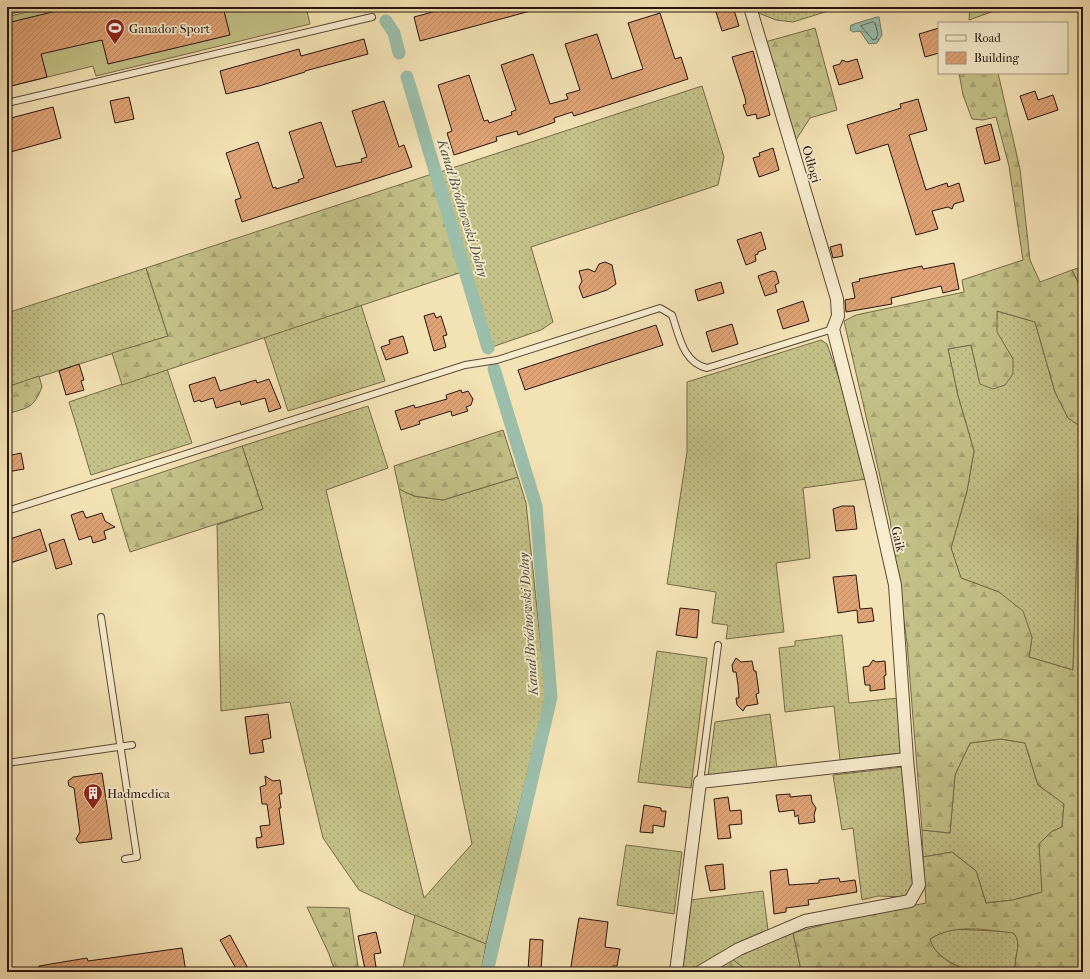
<svg xmlns="http://www.w3.org/2000/svg" width="1090" height="979" viewBox="0 0 1090 979" font-family="'IM FELL French Canon',serif">
	<defs>
		<pattern id="grass-dots" width="8" height="8" patternUnits="userSpaceOnUse"><rect width="8" height="8" fill="#c3c187"/><path d="M2 2h.1M6 6h.1" fill="none" stroke="#a8a573" stroke-width="1.8" stroke-linecap="round"/></pattern>
		<pattern id="forest-firs" width="22" height="20" patternUnits="userSpaceOnUse"><rect width="22" height="20" fill="#c3c187"/><path d="M5 1l3.5 6h-7zM16 11l3.5 6h-7z" fill="#a8a573"/></pattern>
		<pattern id="water-ripples" width="26" height="14" patternUnits="userSpaceOnUse"><rect width="26" height="14" fill="#9bbeab"/><path d="M2 4q2-2 4 0t4 0M15 11q2-2 4 0t4 0" fill="none" stroke="#86a292"/></pattern>
		<pattern id="building-hatch" width="6" height="6" patternUnits="userSpaceOnUse"><rect width="6" height="6" fill="#dfa375"/><path d="M-1 1l2-2M0 6l6-6M5 7l2-2" fill="none" stroke="#bf8b64"/></pattern>
	</defs>
	<rect width="100%" height="100%" fill="#f3e2b4"/>
	<filter id="stains"><feTurbulence type="fractalNoise" baseFrequency=".005" numOctaves="4"/><feColorMatrix values="0 0 0 0 .2 0 0 0 0 .09 0 0 0 0 .02 0 0 0 .5 -.17"/></filter>
	<radialGradient id="worn" r=".72"><stop offset=".6" stop-color="#630" stop-opacity="0"/><stop offset="1" stop-color="#630" stop-opacity=".3"/></radialGradient>
	<path fill="url(#grass-dots)" stroke="#756a49" d="M754 7H841L793 22 776 20 756 12Z
		M702 86 724 157 718 185 531 247 553 322 541 330 492 347 440 172Z
		M1083 266V293L1072 270Z
		M146 268 168 336 7 387V313Z
		M361 305 385 381 288 411 264 337Z
		M997 311 1035 322 1055 392 1068 418 1083 428V507L1078 517 1073 670 1029 657 1032 637 999 592 961 578 951 548 967 491 974 451 958 396 948 349 971 345 980 384 1013 359 996 332Z
		M821 340 827 344 843 390 866 479 803 488 810 558 776 563 784 632 726 639 728 625 712 623 716 592 667 584 687 452V382Z
		M167 369 192 443 91 475 69 402Z
		M368 406 388 468 326 490 424 898 472 844 399 489 414 496 443 500 518 477 526 503 546 696 486 944 406 912 359 890 323 838 290 702 221 711 217 525 263 509 242 446Z
		M842 635 849 703 899 698 902 753 840 760 834 706 785 712 779 648 795 646V641Z
		M657 651 707 658 691 788 638 782Z
		M770 714 777 768 708 776 715 722Z
		M1001 739 1025 743 1038 785 1064 803 1062 827 1051 832 1039 844 1043 892 1013 900 986 903 976 871 952 852 923 857 922 830 950 833 955 775 970 743Z
		M903 767 913 889 905 897 878 896 862 900 853 828 842 830 833 775Z
		M626 845 682 852 674 914 617 905Z
		M763 891 768 930 709 961 692 972H682L690 900Z
		M954 929 1013 932C1024 943 1012 959 1016 972 1004 972 990 974 979 972 961 969 934 958 930 939L940 933Z
		M793 933 801 970 797 972H745L744 969 731 958Z"/>
	<path fill="url(#forest-firs)" stroke="#756a49" d="M970 7H1005L969 20Z
		M815 28 837 110 810 118 794 143 765 42Z
		M959 73H998L1020 169 1030 260 1040 282 1072 270 1083 293V428L1068 418 1055 392 1035 322 997 311V332L1013 359V374L1005 385 993 389 980 384 971 345 948 349 958 396 974 451 967 491 951 548 961 578 999 592 1023 611 1032 637 1029 657 1073 670 1078 517 1083 507V972H1016C1012 959 1024 943 1013 933 986 930 955 923 930 939 933 952 947 962 959 967 965 969 972 969 978 972H797L801 970 793 933 843 919 926 903 923 857 952 852 976 871 986 903 1013 900 1042 892 1039 844 1051 832 1062 827 1064 804 1038 785 1025 743 1001 739 970 743 955 775 950 833 922 830 907 643 890 520 844 321 856 315 964 292 962 280 1023 260 1009 166 996 117 983 120 972 119 963 95Z
		M432 174 462 272 122 385 112 353 168 336 146 268Z
		M39 376 42 387C33 409 29 407 7 414V387Z
		M503 430 518 477 443 500 414 496 399 489 394 466Z
		M242 446 263 509 130 552 111 489Z
		M307 907 349 908 359 972H335L329 954Z
		M415 915 486 944 481 972H402Z
		M731 958 745 969V972H708Z"/>
	<path fill="#c3c187" stroke="#756a49" d="M47 7H306L310 24 96 76 93 66 7 87V17Z"/>
	<path fill="url(#water-ripples)" stroke="#6d7a6b" d="M877 17H879L882 35 877 43 869 44 860 31 853 32 850 30 851 25Z"/>
	<g fill="none" stroke-linecap="round" stroke-linejoin="round">
		<path stroke="#61695b" stroke-width="1" d="M873 22 875 23 878 34 876 39 873 40 861 26Z"/>
		<path stroke="#9bbeab" stroke-width="13" d="M386 21 394 33 399 53
			M407 77 488 348
			M487 972 551 697 536 506 494 369"/>
	</g>
	<path fill="url(#building-hatch)" stroke="#27140b" d="M73 7H223L230 35 108 64 102 40 41 54 47 77 7 87V23Z
		M451 7H533L534 10 420 41 414 17Z
		M723 7H733L739 26 722 31 715 9Z
		M660 13 675 59 681 57 688 79 574 116 572 112 554 118 555 122 518 135 517 131 496 137 497 141 454 155 447 133 452 131 438 85 469 75 484 121 488 120 489 123 512 115 511 112 516 110 501 65 533 54 550 104 568 99 566 94 580 90 565 44 597 34 612 79 630 73 643 69 628 23Z
		M939 28V53L925 57 919 34Z
		M364 39 368 54 305 71V72L259 86 226 94 220 71 299 49 301 56Z
		M753 51 770 115 757 119 756 114 747 116 743 105 746 104 745 98 732 57Z
		M857 59 863 78 839 85 833 66 840 64 842 60 847 62Z
		M1035 91 1038 100 1053 95 1058 110 1028 120 1020 96Z
		M129 97 134 119 115 123 110 101Z
		M918 99 927 130 909 135 926 190 947 183 948 187 959 183 964 201 954 204 952 209 948 207 932 211 938 229 916 235 888 144 856 154 847 125 901 108 900 104Z
		M384 101 399 147 404 145 412 167 242 222 235 200 241 198 226 153 258 142 273 188 276 187V189L299 182 298 180 304 178 289 132 321 122 336 167 362 162 361 159 367 157 352 111Z
		M53 107 61 138 7 153V119Z
		M991 124 1000 160 985 164 976 128Z
		M773 148 779 170 759 177 753 158 760 156 759 153Z
		M761 232 766 249 758 252V254L755 255 756 261 746 265 737 240Z
		M841 244 843 256 833 258 830 247Z
		M605 262 612 265 616 284 607 290 583 298 579 287 582 281 579 271 588 269 595 272 599 264Z
		M954 263 959 289 943 293 941 286 891 298 892 304 846 312 845 300 855 298 852 283 860 281 859 279 922 266 923 269Z
		M772 271 776 272 779 283 775 285 777 292 765 296 758 276Z
		M721 282 724 293 698 301 695 290Z
		M803 301 809 321 783 329 777 310Z
		M434 313 436 318 441 316 447 335 443 336 446 347 434 351 424 316Z
		M732 324 738 344 712 352 706 332Z
		M656 325 663 345 525 390 518 370Z
		M403 336 408 353 386 360 381 347 390 344 389 340Z
		M79 364 84 380 81 381 84 390 66 395 59 371Z
		M215 377 220 391 256 380 257 383 269 379 281 408 269 412 265 398 241 405 240 401 216 408 213 398 201 402 200 400 194 402 189 385Z
		M461 390 462 393 468 391 473 399 471 405 466 407 468 411 452 416 451 411 419 421 420 424 401 430 395 411 414 405 415 408 447 399 446 395Z
		M21 453 24 469 7 472V456Z
		M842 506H854L857 529 836 531 833 509Z
		M83 511 86 518 102 513 105 521 115 527 104 531 106 539 93 543 91 536 79 540 71 515Z
		M40 529 47 551 7 564V540Z
		M64 539 72 564 56 569 49 544Z
		M856 575 860 609 872 608 874 621 858 623 857 610 838 613 833 577Z
		M680 608 699 610 697 638 676 635Z
		M736 658 741 662 752 661 754 671H756L759 693 756 694 758 704 746 706 743 711 737 705 736 698H739L738 685 736 672H733L732 665Z
		M873 660 876 662 885 661 886 675 884 676 885 689 870 691V685H865L863 667 869 666Z
		M268 714 271 738 262 740 264 752 250 754 245 717Z
		M102 773 112 839 79 843 76 839 80 832 74 788 69 786 68 781 73 777Z
		M265 776 273 781 280 780 282 794H279L281 808H279L284 844 257 848 256 838 262 837 260 826 270 825 267 804H262L260 787 266 785Z
		M790 794V797L811 795 812 802 816 808 814 815 815 822 799 824 798 815 795 817 794 810 779 812 776 795Z
		M728 797 730 811 741 810 742 824 729 825 731 838 718 839 714 799Z
		M644 805 661 808V811H666L664 827 653 825V833L640 832Z
		M723 864 725 889 710 891 705 866Z
		M787 869 789 885 819 883V880L839 878 840 882 855 880 857 892 808 900 809 905 786 908V912L774 914 770 871Z
		M579 918 608 922 605 947 620 949 617 966H613L612 972H570Z
		M376 932 381 953 374 954 376 967 365 969 358 936Z
		M230 935 250 972H238L220 940Z
		M530 939 543 940 541 971H528Z
		M182 948 186 972H40L39 966 87 958 88 961Z"/>
	<g fill="none" stroke-linecap="round" stroke-linejoin="round">
		<defs>
			<path id="lane" d="M7 11 25 7
				M7 103 372 17
				M7 511 465 365 497 360 660 308 672 315C679 335 683 363 707 368L833 329
				M101 617 137 857 125 859
				M7 763 132 745
				M700 782 718 645"/>
			<path id="street" d="M676 972 700 782 907 759
				M700 972 739 949 805 921 910 901 919 885 907 759 895 585 871 478 833 329 838 316 837 299 750 7"/>
		</defs>
		<use href="#lane" stroke="#5a4835" stroke-width="8"/>
		<use href="#street" stroke="#5a4835" stroke-width="14"/>
		<use href="#lane" stroke="#f7ecce" stroke-width="6"/>
		<use href="#street" stroke="#f7ecce" stroke-width="12"/>
	</g>
	<defs>
		<symbol id="stadium-pin" viewBox="-11 -11 22 30"><path d="M0 17L-7.5 6A9.5 9.5 0 1 1 7.5 6Z" fill="#8f2418" stroke="#f7ecce"/><path d="M0-5a6.5 5 0 1 0 0 10a6.5 5 0 1 0 0-10ZM-3.5-1.8h7v3.6h-7Z" fill="#fff"/></symbol>
		<symbol id="building-pin" viewBox="-11 -11 22 30"><path d="M0 17L-7.5 6A9.5 9.5 0 1 1 7.5 6Z" fill="#8f2418" stroke="#f7ecce"/><path d="M-4-6H4V6H1V3H-1V6H-4ZM-2.5-4.3h1.7v1.8h-1.7ZM.8-4.3h1.7v1.8H.8ZM-2.5-1h1.7V.8h-1.7ZM.8-1h1.7V.8H.8Z" fill="#fff"/></symbol>
	</defs>
	<g fill-rule="evenodd">
		<use href="#stadium-pin" x="104" y="17" width="22" height="30"/>
		<use href="#building-pin" x="82" y="782" width="22" height="30"/>
	</g>
	<g text-anchor="middle" stroke-width="3.5" stroke-linejoin="round" paint-order="stroke">
		<g font-size="13" fill="#27140b" stroke="#f7ecce" text-anchor="start">
			<text x="129" y="33">Ganador Sport</text>
			<text x="107" y="798">Hadmedica</text>
		</g>
		<g font-size="13" fill="#27140b" stroke="#f7ecce">
			<text transform="translate(812 164) rotate(74)" y="5">Odłogi</text>
			<text transform="translate(899 539) rotate(77)" y="5">Gaik</text>
		</g>
		<g font-size="14" font-style="italic" fill="#505043" stroke="#f7ecce">
			<text transform="translate(463 208) rotate(73)" y="5">Kanał Bródnowski Dolny</text>
			<text transform="translate(528 624) rotate(-94)" y="5">Kanał Bródnowski Dolny</text>
		</g>
	</g>
	<rect width="1090" height="979" fill="none" stroke="#f3e2b4" stroke-width="24"/>
	<rect x="8" y="8" width="1074" height="963" fill="none" stroke="#27140b" stroke-width="2"/>
	<rect x="12" y="12" width="1066" height="955" fill="none" stroke="#27140b"/>
	<rect x="938" y="22" width="130" height="52" fill="#f7ecce" stroke="#a49680"/>
	<rect x="946" y="35" width="20" height="6" fill="#f7ecce" stroke="#a49680"/>
	<text x="974" y="42" font-size="12" fill="#27140b">Road</text>
	<rect x="946" y="52" width="20" height="12" fill="url(#building-hatch)" stroke="#a49680"/>
	<text x="974" y="62" font-size="12" fill="#27140b">Building</text>
	<rect width="100%" height="100%" filter="url(#stains)"/>
	<rect width="100%" height="100%" fill="url(#worn)"/>
</svg>
